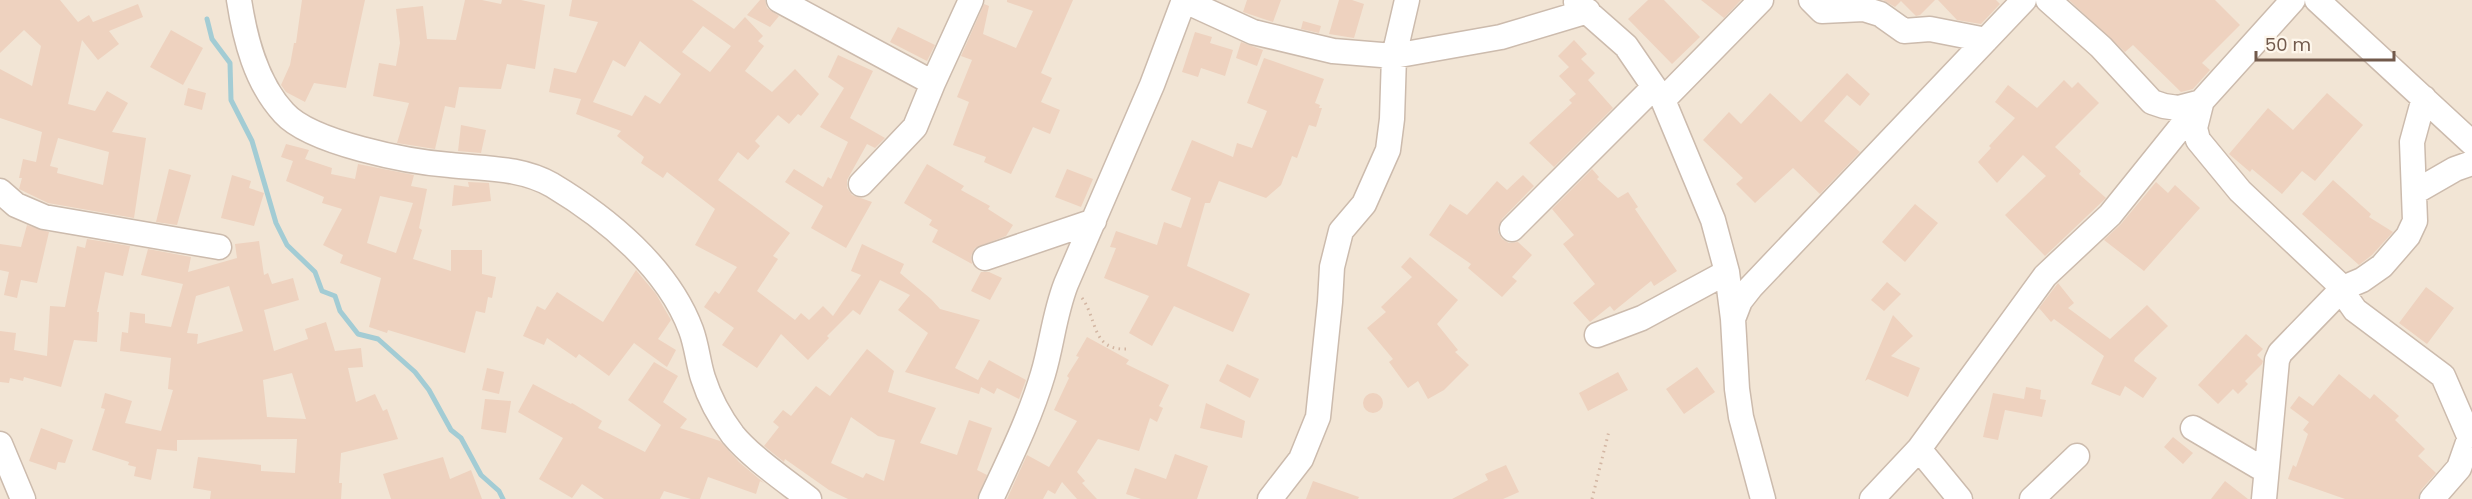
<svg xmlns="http://www.w3.org/2000/svg" width="2472" height="499" viewBox="0 0 2472 499" font-family="Poppins,sans-serif">
	<rect width="100%" height="100%" fill="#fbf3e6"/>
	<path fill="#f2e5d5" d="M0 0H2472V499H0Z"/>
	<g fill="none" stroke-linecap="round" stroke-linejoin="round">
		<path stroke="#a3ccd4" stroke-width="5" d="M207 19 212 39 230 63 231 100 252 141 276 223 287 245 315 272 322 291 335 296 340 311 358 334 378 339 415 372 429 390 451 430 461 438 481 475 499 491 503 499"/>
	</g>
	<path fill="#eed2bf" fill-rule="evenodd" d="M0 0H60L78 22 89 15 93 22 138 4 143 17 109 31 119 44 98 60 82 40 68 104 95 111 107 91 128 103 112 132 146 138 134 218 48 203 19 189 22 178H19L23 159 36 162 42 132 0 118V69L32 86 41 46 24 30 0 53ZM58 138 109 152 103 185 57 173 58 168 50 166Z
		M302 0H365L346 88 314 83 305 102 286 92 281 85 290 65 294 43H296Z
		M465 0H482L501 4 502 0H521L545 5 535 69 507 64 501 89 459 87 455 108 445 106 435 149 397 143 409 103 373 96 379 63 396 66 400 43 396 9 423 6 427 39 456 40Z
		M572 0H692L734 29 745 17 763 36 758 41 764 46 745 71 772 92 795 69 819 94 801 116 798 114 789 124 778 115 755 141 760 146 748 160 738 152 718 180 790 233 773 256 778 259 757 291 795 320 801 313 809 320 823 306 833 316 861 275 851 271 862 244 904 264 900 273 931 299 940 309 980 320 955 368 978 380 989 360 1026 380 1019 399 997 388 994 394 981 387 979 394 905 372 928 333 898 310 910 295 880 280 860 315 853 310 827 336 829 338 808 360 781 334 757 368 722 345 734 328 704 307 715 291 719 294 737 267 695 245 715 209 667 172 663 178 641 163 644 157 617 136 621 131 576 114 581 99 549 92 554 68 576 73 598 22 569 16ZM703 26 731 46 710 72 682 52ZM640 41 681 74 660 104 645 95 632 116 593 102 613 60 625 67Z
		M760 0H765L767 8 779 16 770 27 747 15Z
		M1007 0H1073L1041 73 1052 78 1041 102 1060 110 1050 134 1033 127 1011 174 984 162 986 157 953 145 969 102 957 97 972 60 961 56 984 4 989 6 983 34 1016 48 1033 11 1007 2Z
		M1247 0H1281L1273 22 1243 12Z
		M1339 0H1352L1364 4 1354 38 1329 34Z
		M1648 0H1664L1700 37 1672 64 1628 19Z
		M1701 0H1741L1724 18Z
		M1883 0H1935L1920 15 1916 16 1901 1 1895 7Z
		M1938 0H1996L2000 4 1981 24 1957 20Z
		M2069 0H2215L2240 25 2202 63 2210 70 2193 89 2181 92 2133 45 2125 52Z
		M1303 21 1321 26 1319 33 1301 29Z
		M898 27 935 45 927 61 890 42Z
		M171 30 203 48 183 85 150 67Z
		M1195 32 1212 37 1210 43 1233 50 1225 76 1201 68 1198 77 1182 72Z
		M1574 40 1587 54 1581 59 1595 73 1588 80 1613 108 1554 167 1529 143 1572 103 1569 100 1576 94 1559 76 1569 67 1558 56Z
		M1241 42 1263 50 1257 66 1236 58Z
		M838 55 873 71 850 118 885 138 875 148 867 144 847 180V188L852 195 872 202 846 248 811 228 823 206 785 182 794 169 823 187 828 177 831 179 848 142 820 127 844 88 828 77Z
		M1264 58 1324 79 1315 103 1320 105 1319 108H1322L1316 127 1309 125 1297 158 1292 156 1281 185 1266 198 1219 181 1210 203H1205L1187 266 1250 294 1233 332 1174 306 1152 346 1129 333 1149 296 1104 278 1116 248 1110 247 1116 231 1157 245 1164 222 1181 228 1191 198 1171 190 1192 140 1233 157 1237 143 1252 148 1267 111 1247 103Z
		M1847 73 1870 94 1860 106 1847 95 1824 121 1860 152 1820 194 1793 168 1755 203 1736 184 1743 178 1703 140 1729 112 1741 124 1770 93 1801 122Z
		M2064 80 2072 88 2078 82 2099 103 2055 147 2081 171 2079 174 2106 198 2045 256 2005 215 2046 176 2023 155 1997 183 1978 162 1991 148 1989 146 2015 118 1995 102 2008 85 2037 108Z
		M188 88 206 93 202 110 184 105Z
		M2327 93 2363 125 2315 181 2302 171 2282 194 2252 169 2250 172 2229 154 2268 108 2293 130Z
		M461 125 486 130 481 153 458 151Z
		M286 144 309 150 305 159 332 168 331 174 355 179 358 164 414 175 411 186 427 189 419 228 422 230 413 259 451 271V250H482V274L496 277 492 298 488 297 485 313 476 311 465 353 388 330 387 333 369 327 381 278 340 263 343 255 323 245 342 209 322 203 324 197 286 181 293 161 281 157ZM380 196 413 203 396 253 367 243Z
		M927 164 964 186 961 190 990 206 988 209 1013 225 1006 236 975 248 971 256 972 264 932 242 938 230 929 225 932 220 904 203Z
		M169 169 191 175 177 225 156 222Z
		M1067 169 1093 179 1081 207 1055 197Z
		M1592 169 1599 177 1597 179 1618 198 1628 192 1638 207 1635 209 1677 271 1654 286 1651 281 1614 311 1610 306 1590 322 1573 303 1595 284 1563 244 1574 235 1552 209Z
		M232 175 251 181 249 188 264 193 254 226 221 218Z
		M1523 175 1534 186 1502 219 1498 232 1502 239 1509 243 1518 242 1532 255 1512 277 1517 281 1502 297 1468 268 1471 264 1429 235 1450 204 1467 215 1497 181 1507 190Z
		M2333 180 2371 214 2369 217 2393 232 2372 255 2359 265 2302 214Z
		M468 182 489 183 491 201 452 206 454 185 469 187Z
		M2156 182 2168 193 2175 185 2200 208 2144 271 2104 240 2121 224Z
		M1915 204 1938 223 1905 262 1882 242Z
		M27 225 49 232 37 283 21 280 17 298 4 295 9 272 0 270V244L21 247Z
		M87 239 130 246 123 276 105 272 97 312H99L97 342 74 340 61 387 24 377 23 381 10 378 9 383 0 382V331L16 333 14 350 47 356 50 306 65 307 77 246 85 248Z
		M259 241 264 275 268 273 272 284 293 278 299 300 264 310 274 351 308 339 305 329 326 322 335 351 361 348 363 367 348 368 356 402 375 394 383 411 387 409 398 439 341 453 339 483H342L341 499H210L211 491 193 488 198 457 261 465V471L295 473 297 439 177 440V451L157 449 151 480 134 476 136 467 128 465 129 462 92 450 105 409 101 408 105 393 132 401 125 423 161 431 173 390 168 389 171 358 120 351 122 332 128 333 130 312 145 314V323L171 327 183 284 141 275 148 249 191 257 188 272 237 258 235 244ZM229 286 243 331 197 344 198 334 187 333 196 296ZM292 373 306 419 267 417 263 380Z
		M1410 257 1458 300 1437 324 1458 350 1455 352 1469 365 1444 390 1428 399 1418 381 1408 388 1389 362 1393 359 1367 328 1386 312 1381 307 1412 277 1401 267Z
		M636 270 656 294 671 320 658 339 676 350 667 367 634 343 609 376 579 354 576 358 547 338 544 345 523 336 537 306 545 310 557 292 603 322Z
		M981 272H989L1002 278 990 300 971 291Z
		M1887 282 1901 294 1884 311 1871 300Z
		M2058 283 2074 303 2068 308 2110 339 2147 305 2168 326 2135 358 2134 361 2157 378 2143 398 2125 386 2120 396 2091 384 2104 356 2054 319 2051 322 2039 308Z
		M2426 287 2454 308 2427 344 2399 323Z
		M1893 315 1913 336 1891 356 1920 368 1908 397 1868 379 1865 381Z
		M2246 334 2263 349 2257 355 2263 361 2262 364 2245 381 2248 384 2238 394 2233 389 2218 404 2198 385Z
		M1087 337 1129 360 1126 364 1169 385 1159 406 1163 408 1157 422 1150 418 1139 451 1098 439 1077 472 1085 481 1082 483 1097 499H1077L1062 482 1055 494 1048 490 1043 499H1007L1027 455 1049 467 1077 421 1054 410 1069 378 1067 376 1079 357 1076 356Z
		M867 349 894 371 888 392 936 408 920 443 957 455 969 420 992 428 977 470 987 475 977 499H848L829 490 785 459 784 462 764 446 779 427 773 422 783 410 791 416 816 386 830 396ZM851 417 878 436 895 440 884 481 866 473 863 478 831 463Z
		M654 362 678 376 663 402 687 419 680 428 720 441 739 462 764 483 760 481 756 494 708 477 700 499H691L664 491 660 499H604L582 484 572 498 539 479 563 438 518 412 533 384 571 404 572 403 602 421 598 428 645 452 661 425 628 400Z
		M1227 364 1259 379 1250 398 1219 381Z
		M1697 367 1715 392 1684 414 1666 389Z
		M487 368 504 372 499 394 482 390Z
		M1618 372 1628 390 1588 411 1579 393Z
		M2339 374 2370 399 2374 394 2399 416 2395 420 2425 449 2418 456 2436 473 2421 490 2418 499H2345L2288 479 2293 465 2296 467 2308 434 2303 430 2309 422 2290 408 2299 396 2313 406Z
		M2026 387 2041 390 2040 399 2046 400 2042 417 2005 410 1998 440 1983 437 1993 393 2024 399Z
		M1363 403a10 10 0 1 1 20 0a10 10 0 1 1-20 0Z
		M485 399 511 401 506 433 481 429Z
		M1206 403 1245 421 1242 438 1200 428Z
		M41 428 73 440 65 463 58 462 56 470 29 461Z
		M2173 437 2193 453 2183 464 2164 447Z
		M1175 454 1208 466 1197 499H1141L1126 494 1135 468 1166 479Z
		M443 457 450 479 471 470 482 499H391L383 474Z
		M1506 465 1519 492 1503 499H1452L1488 480 1485 474Z
		M1313 481 1359 497 1358 499H1306Z
		M2225 481 2248 499H2211Z"/>
	<g fill="none" stroke-linecap="round" stroke-linejoin="round">
		<defs>
			<path id="minor" d="M239 0C245 39 256 83 284 113 311 143 409 162 450 165 485 169 520 167 552 185 607 218 668 268 691 330 697 346 698 363 703 378 709 397 721 419 733 435 751 457 786 481 809 499
				M779 0 933 83
				M1183 0 1253 32 1333 51 1394 56 1501 37 1588 11
				M1811 0 1822 11 1864 9 1880 14 1904 31 1930 29 1986 40
				M2048 0 2101 47 2152 102 2164 106 2178 108 2201 102 2293 0
				M2317 0 2472 143
				M1576 2 1626 46 1663 100 1713 220 1727 272 1733 319
				M1663 100 1761 0
				M2201 104 2195 128 2198 140 2240 191 2343 288
				M861 184 915 127 933 83 971 0
				M0 191 16 205 44 217 219 247
				M2415 192 2455 169 2472 163
				M1512 229 1654 87
				M985 258 1094 221
				M2341 290 2355 310 2443 376 2469 436
				M1597 335 1642 318 1727 272
				M2193 428 2266 471
				M0 444 23 499
				M1919 449 1960 499
				M991 499C1010 458 1030 418 1043 374 1052 344 1054 315 1066 284L1152 85 1184 0
				M1270 499 1301 459 1318 417 1330 302 1332 267 1341 231 1364 204 1388 150 1392 119 1394 56 1407 0
				M1763 499 1741 417 1737 389 1733 319 1740 301 1751 287 2024 0
				M1872 499 1919 449 2045 276 2110 215 2201 102
				M2032 499 2077 456
				M2264 499 2277 360 2280 353 2343 288 2362 280 2382 266 2408 236 2415 221 2412 142 2424 98
				M2432 499 2459 468 2472 431"/>
		</defs>
		<use href="#minor" stroke="#ccbbad" stroke-width="27"/>
		<path stroke="#d3b6a3" stroke-width="3" stroke-dasharray="1.5 4.5" stroke-linecap="butt" d="M1082 298C1098 320 1091 351 1128 349
			M1592 499 1609 431"/>
		<use href="#minor" stroke="#fff" stroke-width="24"/>
	</g>
	<path d="M2256 51v9h138v-9" fill="none" stroke="#725a4c" stroke-width="3"/>
	<text x="2265" y="51" font-size="18" fill="#725a4c" stroke="#fef7ec" stroke-width="4.5" paint-order="stroke">50 m</text>
</svg>
